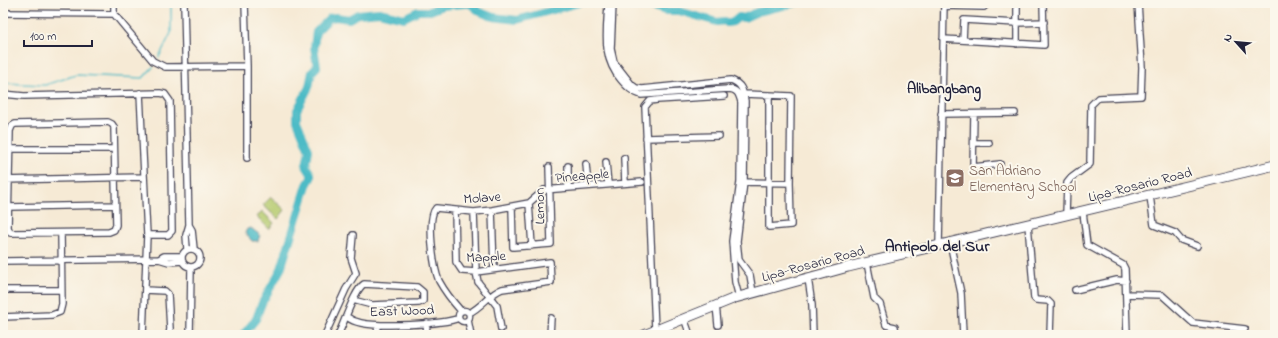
<svg xmlns="http://www.w3.org/2000/svg" width="1278" height="338" viewBox="0 0 1278 338" font-family="'Indie Flower',sans-serif">
	<rect width="100%" height="100%" fill="#fbf7ec"/>
	<filter id="ink" filterUnits="userSpaceOnUse"><feTurbulence type="fractalNoise" baseFrequency=".025" numOctaves="2"/><feDisplacementMap in="SourceGraphic" scale="8" xChannelSelector="R" yChannelSelector="G"/><feConvolveMatrix kernelMatrix="1 2 1 2 8 2 1 2 1" color-interpolation-filters="sRGB"/></filter>
	<filter id="wash" filterUnits="userSpaceOnUse"><feTurbulence type="fractalNoise" baseFrequency=".012" numOctaves="4" result="noise"/><feDisplacementMap in="SourceGraphic" scale="16" xChannelSelector="R" yChannelSelector="G"/><feGaussianBlur stdDeviation="0.9" result="paint"/><feColorMatrix in="noise" values="0 0 0 0 0 0 0 0 0 0 0 0 0 0 0 0 0 1.4 0 .05"/><feComposite in="paint" operator="in"/></filter>
	<g filter="url(#wash)">
		<rect width="100%" height="100%" fill="#f6ead5"/>
		<path fill="#b6cb70" stroke="#6c7656" d="M271 197 285 210 278 219 263 205Z
			M262 211 274 223 269 229 257 217Z"/>
		<path fill="#4dbbc6" stroke="#386e80" d="M251 228 260 235 258 241H252L245 233 247 229Z"/>
		<g fill="none" stroke-linecap="round" stroke-linejoin="round">
			<path stroke="#4dbbc6" stroke-width="1.5" d="M159 57 171 33V3
				M3 83 45 85 76 75 143 78 153 67"/>
			<path stroke="#4dbbc6" stroke-width="8" d="M626 3 644 4 665 11H679L717 22 725 21 727 23 733 22 739 17 744 18 757 12 795 3
				M243 335 256 319 262 303 281 269 307 185 311 178V174L306 166 309 150 297 121V110L309 87 312 72 317 67 314 47 316 32 330 18 336 17 349 19 358 14 379 12 404 18 418 11H430L442 6 464 4H470L480 12 493 17 517 20 579 3"/>
		</g>
	</g>
	<g filter="url(#ink)">
		<g fill="none" stroke-linecap="round" stroke-linejoin="round">
			<defs>
				<path id="street" d="M114 3V14L153 61 165 67 247 66
					M184 3 189 225 186 235 187 249
					M245 3 247 66V158
					M608 3C607 32 601 57 621 80 627 87 632 92 641 95L728 89C737 89 739 94 741 102L740 182 732 241 735 282 739 297
					M613 3 611 49 614 62 632 85 636 88 642 89 731 80C742 84 743 91 745 101L744 182 737 241 739 260 750 275 753 293
					M1017 3V44
					M944 6 984 7 988 3
					M3 13 114 14
					M943 39 1044 45 1043 3
					M963 40 964 20 1017 23 1044 22
					M140 93 147 235 143 335
					M3 94 24 96 160 93 165 94 170 101 172 231 168 235H147
					M769 95V227L791 225 790 183
					M941 114 1015 113
					M974 114 973 167 1000 164
					M108 122 112 124 114 127 116 225 114 230 109 232 10 233 8 227 10 131 12 126 15 124Z
					M646 138 719 136
					M974 143H989
					M10 149H114
					M624 158 625 183
					M606 162 608 184
					M586 164 588 186
					M568 166V188
					M3 180 144 177
					M742 182 790 183 791 96 744 94
					M1150 196 1154 225 1175 233 1181 240 1197 246
					M529 203 532 246
					M9 207 115 205
					M512 207 513 247 551 244 549 167
					M455 210 456 262 462 271 476 272 550 262 551 282 502 289C489 294 482 307 469 313
					M492 210 494 269
					M474 212 476 272 478 282 497 306 501 329
					M1083 212 1087 245 1123 265 1125 269 1127 335
					M1066 215 1067 183 1071 178 1090 164 1091 105 1098 98 1141 96 1142 67 1138 3
					M1028 224 1034 298 1036 300 1048 301 1051 304 1050 335
					M189 225 192 230 194 249
					M950 243 961 293 963 335
					M939 245 944 3
					M182 258a9 9 0 1 1 18 0a9 9 0 1 1-18 0Z
					M159 259 164 256H182
					M3 261 159 259 169 262 182 261
					M867 263 874 298 880 304 886 325 895 327 896 335
					M808 278 812 305 813 335
					M3 290H61
					M145 290 165 291 168 294 170 329 169 335
					M1075 290 1117 280 1126 281
					M1127 294 1162 295 1193 323 1245 329
					M716 305 718 325
					M458.5 316a5.5 5.5 0 1 1 11 0a5.5 5.5 0 1 1-11 0Z
					M461 311C453 302 445 292 439 281 434 269 426 218 436 208L474 212 492 210 529 203 544 190 642 182
					M3 317 52 315 60 312 62 304 61 233
					M347 317C351 320 356 322 361 323 380 327 441 325 459 318
					M684 318 690 335
					M468 320 471 335
					M664 326 667 335
					M655 329 645 107 650 101 657 100 724 96
					M190 335 191 267
					M325 335 346 289 356 273 351 258 353 235
					M338 335C344 324 354 290 364 284L417 287 423 292V301L419 303 372 305 353 300
					M377 335 378 325
					M426 335 427 323
					M550 335 551 318"/>
				<path id="primary" d="M644 335 735 298 848 267 1275 165"/>
			</defs>
			<use href="#street" stroke="#424052" stroke-width="8"/>
			<use href="#primary" stroke="#424052" stroke-width="11"/>
			<use href="#street" stroke="#fff" stroke-width="5.5"/>
			<use href="#primary" stroke="#fff" stroke-width="9"/>
		</g>
	</g>
	<defs>
		<symbol id="school-square" viewBox="-11 -11 22 22"><rect x="-9" y="-9" width="18" height="18" rx="4" fill="#8d6e63" stroke="#fbf7ec"/><path d="M0-5L7-2L0 1L-7-2ZM-4 1L0 2.5L4 1V4Q0 6-4 4Z" fill="#fff"/></symbol>
	</defs>
	<g fill-rule="evenodd">
		<use href="#school-square" x="944" y="167" width="22" height="22"/>
	</g>
	<g text-anchor="middle" stroke-width="4" stroke-linejoin="round" paint-order="stroke">
		<g font-size="14" fill="#785e54" stroke="#fbf7ec" text-anchor="start">
			<text x="969" y="175">San Adriano<tspan x="969" dy="16">Elementary School</tspan></text>
		</g>
		<g font-size="14" fill="#22223b" stroke="#fbf7ec">
			<text transform="translate(582 175) rotate(-5)" y="5">Pineapple</text>
			<text transform="translate(1140 184) rotate(-14)" y="5">Lipa-Rosario Road</text>
			<text transform="translate(482 197) rotate(-4)" y="5">Molave</text>
			<text transform="translate(539 206) rotate(-91)" y="5">Lemon</text>
			<text transform="translate(486 256) rotate(-3)" y="5">Mapple</text>
			<text transform="translate(813 263) rotate(-15)" y="5">Lipa-Rosario Road</text>
			<text transform="translate(402 310) rotate(-2)" y="5">East Wood</text>
		</g>
		<g font-size="15" font-weight="bold" fill="#22223b" stroke="#fbf7ec">
			<text x="944" y="93">Alibangbang</text>
		</g>
		<g font-size="16" font-weight="bold" fill="#22223b" stroke="#fbf7ec">
			<text x="937" y="251">Antipolo del Sur</text>
		</g>
	</g>
	<rect width="1278" height="338" fill="none" stroke="#fbf7ec" stroke-width="16"/>
	<g transform="translate(1236 42) rotate(297)" stroke="#fbf7ec" stroke-width="3" paint-order="stroke">
	<path d="M0-3L7 15L0 10L-7 15Z" fill="#22223b"/>
	<text y="-6" font-size="11" font-weight="bold" text-anchor="middle" fill="#22223b">N</text>
	</g>
	<path d="M24 40v6h68v-6" fill="none" stroke="#22223b" stroke-width="2"/>
	<text x="30" y="40" font-size="12" fill="#22223b" stroke="#fbf7ec" stroke-width="3" paint-order="stroke">100 m</text>
</svg>
